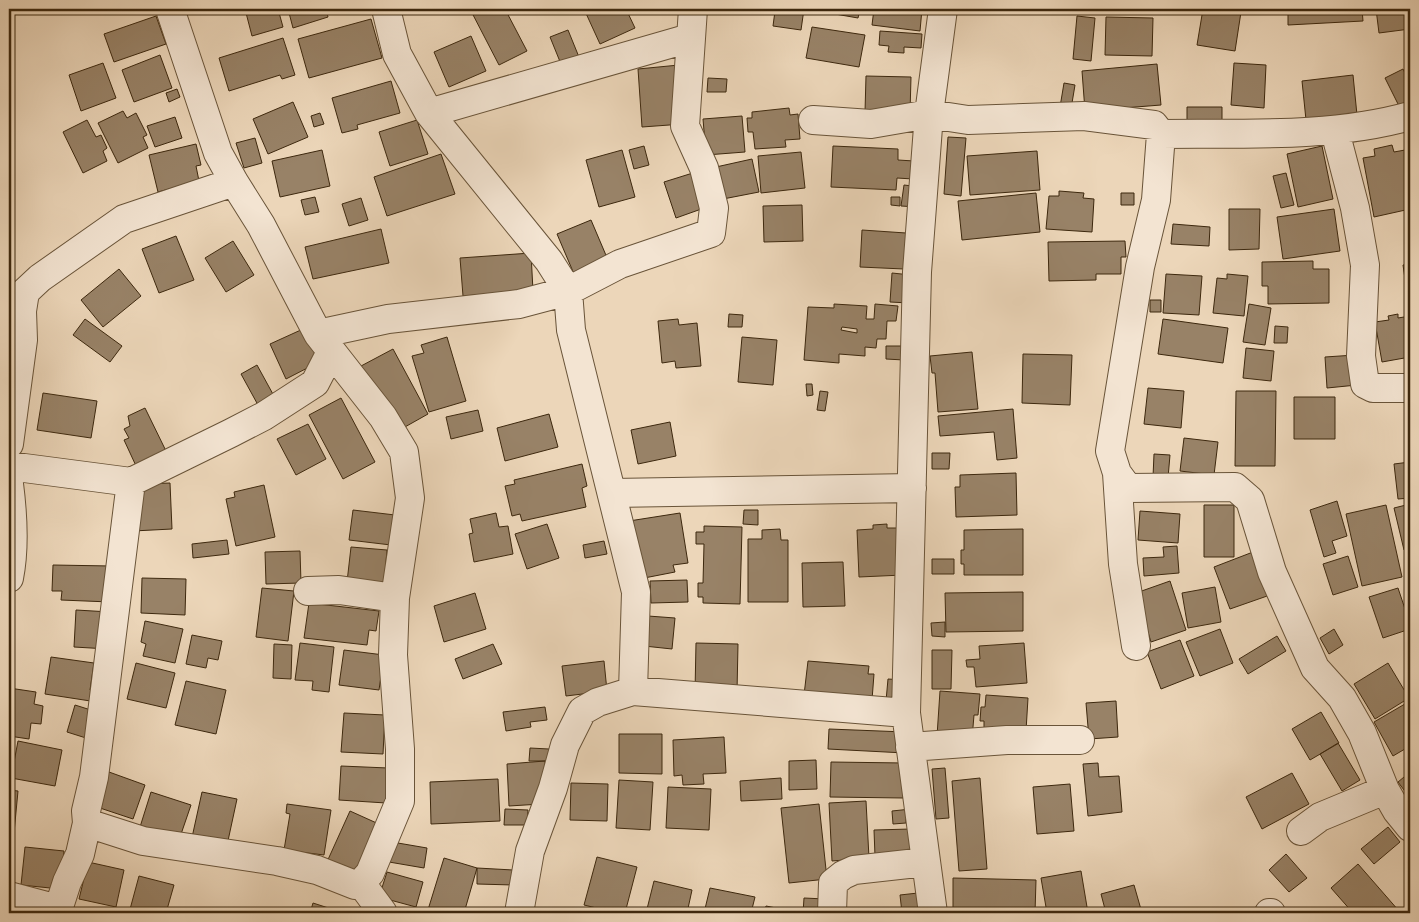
<svg xmlns="http://www.w3.org/2000/svg" width="1419" height="922" viewBox="0 0 1419 922" font-family="Cardo,serif">
	<rect width="100%" height="100%" fill="#ecd6b9"/>
	<filter id="stains"><feTurbulence type="fractalNoise" baseFrequency=".004" numOctaves="4"/><feColorMatrix values="0 0 0 0 .2 0 0 0 0 .09 0 0 0 0 .02 0 0 0 .5 -.17"/></filter>
	<radialGradient id="worn" r=".72"><stop offset=".6" stop-color="#630" stop-opacity="0"/><stop offset="1" stop-color="#630" stop-opacity=".3"/></radialGradient>
	<path fill="#988267" stroke="#3d280e" fill-rule="evenodd" d="M245 9H278L283 27 252 36Z
		M288 9H326L328 17 293 28Z
		M470 9H505L527 51 499 65Z
		M584 9H626L635 28 600 44Z
		M786 9H804L801 30 773 26 775 11 785 13Z
		M819 9H860L858 18 818 11Z
		M874 9H922L920 31 872 25Z
		M1203 9H1219L1241 12 1235 51 1197 45Z
		M1302 9H1362L1363 21 1288 25V10Z
		M1376 9H1410V29L1379 33Z
		M156 16 166 44 114 62 104 34Z
		M1077 16 1095 18 1091 61 1073 59Z
		M1106 17 1153 18 1152 56 1105 55Z
		M371 19 382 58 309 78 298 39Z
		M812 27 865 35 859 67 806 58Z
		M568 30 581 62 563 69 550 37Z
		M880 31 922 34 921 48 904 47V53L888 52 889 46 879 45Z
		M471 36 486 71 449 87 434 52Z
		M283 38 295 75 282 79 280 75 229 91 219 58Z
		M1410 39V61L1407 40Z
		M160 55 172 88 134 102 122 70Z
		M103 63 116 98 81 111 69 75Z
		M1234 63 1266 65 1264 108 1231 105Z
		M1157 64 1161 105 1085 111 1082 71Z
		M679 65 683 124 642 127 638 69Z
		M1403 69 1410 83V113L1404 116 1385 78Z
		M1353 75 1357 115 1306 120 1302 81Z
		M866 76 911 77 910 113 865 112Z
		M708 78 727 79 726 92H707Z
		M391 81 400 113 357 125 358 129 342 133 332 98Z
		M1064 83 1075 85 1070 115 1059 113Z
		M177 89 180 97 169 102 166 93Z
		M293 102 308 137 268 154 253 119Z
		M1187 107H1222V123H1187Z
		M789 108 790 115 798 114 800 139 785 140 786 147 755 149 753 132H748L747 118H752V112Z
		M123 111 127 118 136 113 147 135 143 137 148 148 118 163 98 123Z
		M320 113 324 124 314 127 311 116Z
		M742 116 745 152 706 155 703 119Z
		M175 117 182 138 155 147 147 126Z
		M87 120 96 137 101 135 107 148 103 151 107 161 83 173 63 132Z
		M417 120 428 154 390 166 379 132Z
		M948 137 966 138 961 196 944 194Z
		M255 138 262 163 244 168 236 143Z
		M196 144 201 165 196 166 199 181 158 192 149 155Z
		M1392 145 1394 152 1405 150 1410 179V209L1374 217 1363 158 1375 156 1374 149Z
		M644 146 649 165 634 169 629 150Z
		M833 146 898 149V160L914 161 913 179 897 178 896 190 831 187Z
		M1322 146 1333 199 1298 207 1287 154Z
		M322 150 330 186 280 197 272 161Z
		M622 150 635 197 599 207 586 160Z
		M1037 151 1040 190 970 195 967 156Z
		M801 152 805 188 761 193 758 156Z
		M441 154 455 194 387 216 374 177Z
		M752 159 759 192 723 199 716 167Z
		M696 172 707 207 676 218 664 182Z
		M1286 173 1294 205 1281 208 1273 176Z
		M904 185 921 187 918 207 901 206Z
		M1059 191 1084 193 1083 198 1094 199 1092 232 1046 229 1049 196H1059Z
		M1036 193 1040 232 962 240 958 201Z
		M1121 193H1134V205H1121Z
		M315 197 319 212 305 215 301 200Z
		M891 197H900V206L891 205Z
		M361 198 368 220 349 226 342 204Z
		M802 205 803 241 764 242 763 206Z
		M1229 209H1260L1259 249 1229 250Z
		M1334 209 1340 251 1283 259 1277 217Z
		M591 220 611 267 577 281 557 234Z
		M1173 224 1210 227 1209 246 1171 244Z
		M381 229 389 263 313 279 305 247Z
		M862 230 906 233 904 269 860 267Z
		M176 236 194 280 159 293 142 249Z
		M233 241 254 275 226 292 205 258Z
		M1125 241 1126 257H1121V274H1096V280L1049 281 1048 242Z
		M531 253 533 291 463 296 460 258Z
		M1313 261V269H1329V303L1268 304V286H1262V262Z
		M1410 264V278L1405 279 1403 265Z
		M119 269 141 296 103 327 81 300Z
		M892 273 911 275 909 303 890 302Z
		M1166 274 1202 276 1199 315 1163 313Z
		M1227 274 1248 276 1244 316 1213 313 1217 278 1227 279Z
		M1150 300H1161V312H1150Z
		M834 304 867 306 866 319H874L875 304 898 306 896 321H887L886 339H877L876 348 865 347V356L839 354V363L804 360 808 307 834 308ZM842 327 857 329V333L841 330Z
		M1249 304 1271 308 1265 345 1243 342Z
		M729 314 743 315 742 327H728Z
		M1398 314V318L1410 316V357L1382 362 1375 322 1389 320 1388 316Z
		M85 319 122 346 110 362 73 335Z
		M678 319 679 325 697 323 701 366 676 368 675 361 662 363 658 321Z
		M1163 319 1228 328 1223 363 1158 354Z
		M1275 326 1288 327 1287 343H1274Z
		M303 329 319 362 286 379 270 344Z
		M447 337 466 401 429 412 412 356 424 353 421 345Z
		M742 337 777 340 773 385 738 382Z
		M886 346H904V360L886 359Z
		M1246 348 1274 351 1271 381 1243 378Z
		M393 349 428 414 396 432 361 366Z
		M972 352 978 409 938 412 935 373H932L930 356Z
		M1023 354 1072 355 1070 405 1022 403Z
		M1355 355 1357 385 1327 388 1325 357Z
		M257 365 274 396 258 405 241 374Z
		M806 384H812L813 395 807 396Z
		M1148 388 1184 391 1181 428 1144 424Z
		M820 391 828 392 825 411 817 410Z
		M1236 391H1276L1275 466H1235Z
		M43 393 97 401 91 438 37 430Z
		M1294 397H1335V439H1294Z
		M341 398 375 462 343 479 309 415Z
		M145 408 167 453 137 468 124 440 129 438 124 429 130 426 128 416Z
		M1013 409 1017 458 997 460 994 432 940 436 938 416Z
		M478 410 483 431 451 439 446 417Z
		M549 414 558 447 505 461 497 428Z
		M670 422 676 456 638 464 631 430Z
		M308 424 326 459 296 475 277 439Z
		M1184 438 1218 442 1214 475 1180 471Z
		M932 453H950L949 469H932Z
		M1154 454 1170 455 1168 478 1153 477Z
		M1410 462V498L1398 499 1394 464Z
		M582 464 587 486 582 488 586 507 522 521 520 514 512 516 505 486 515 484 514 480Z
		M1016 473 1017 515 956 517 955 487H960V475Z
		M170 483 172 529 133 531 143 484Z
		M264 485 275 537 236 546 226 499 235 497 234 492Z
		M1337 501 1347 536 1332 541 1336 553 1324 557 1310 510Z
		M1410 504V549L1404 550 1394 508Z
		M1204 505H1234V557H1204Z
		M1386 505 1402 577 1362 586 1346 514Z
		M353 510 395 515 391 545 349 540Z
		M744 510H758V525L743 524Z
		M1140 511 1180 514 1178 543 1138 540Z
		M496 513 499 527 508 526 513 554 474 562 469 534 473 533 470 519Z
		M680 513 688 563 673 565 675 572 639 579 629 521Z
		M547 524 559 558 527 569 515 534Z
		M887 524V528H902L903 575 859 577 857 530 873 529V525Z
		M704 526 742 527 740 604 703 603V597H698V583H703L704 544H696V532H704Z
		M780 529 781 540H788V602H748V539H762V530Z
		M1023 529V575H964V564H961V550H964V530Z
		M227 540 229 554 193 558 192 544Z
		M604 541 607 554 585 558 583 545Z
		M1177 546 1179 573 1144 576 1143 558 1164 557 1163 547Z
		M351 547 387 550 384 585 347 582Z
		M300 551 301 583 266 584 265 552Z
		M1253 552 1270 595 1230 609 1214 567Z
		M1348 556 1358 587 1333 595 1323 564Z
		M932 559H954V574H932Z
		M843 562 845 606 803 607 802 563Z
		M53 565 111 566 110 602 61 600 62 591H52Z
		M142 578 186 579 185 615 141 613Z
		M687 580 688 602 651 603 650 581Z
		M1170 581 1186 630 1151 642 1136 593Z
		M1215 587 1221 622 1188 628 1182 593Z
		M262 588 294 591 288 641 256 637Z
		M1398 588 1410 624V629L1383 638 1369 597Z
		M1023 592V631L946 632 945 593Z
		M475 593 486 629 444 642 434 606Z
		M309 603 379 611 376 631 369 630 367 645 304 638Z
		M76 610 110 612 108 649 74 647Z
		M648 616 675 618 672 649 644 646Z
		M145 621 183 629 175 663 143 656 146 644 141 642Z
		M945 622V637L932 636 931 623Z
		M1220 629 1233 663 1200 676 1186 642Z
		M1334 629 1343 645 1329 654 1320 638Z
		M192 635 222 641 218 660 208 658 206 668 186 664Z
		M1277 636 1286 651 1248 674 1239 659Z
		M1180 640 1194 676 1161 689 1147 652Z
		M300 643 334 647 329 692 312 690 313 681 295 680Z
		M696 643 738 644 737 692H695Z
		M1024 643 1027 683 976 687 974 667H967L966 660 980 659 979 646Z
		M274 644 292 645 291 679 273 678Z
		M493 644 502 664 463 679 455 659Z
		M344 650 384 655 379 690 339 685Z
		M932 650H952L951 689H932Z
		M51 657 94 663 90 690 99 692 97 702 45 694Z
		M604 661 607 691 566 696 562 666Z
		M808 661 869 666 868 674H874L872 700 804 695Z
		M136 663 175 673 166 708 127 699Z
		M1388 663 1409 698 1375 719 1354 684Z
		M888 679 903 680 902 702 886 701Z
		M186 681 226 690 216 734 175 725Z
		M9 688 36 692 34 704 43 706 41 724 31 723 29 739 9 736Z
		M940 691 980 694 978 715H974L972 739 937 736Z
		M986 695 1028 698 1026 731 984 728V721H980L981 707H985Z
		M1116 701 1118 737 1089 739 1086 703Z
		M1410 701V746L1393 756 1374 722Z
		M75 705 94 711 86 738 67 732Z
		M545 707 547 720 530 722 531 727 506 731 503 712Z
		M1321 712 1339 743 1310 760 1292 729Z
		M344 713 385 715 383 754 341 752Z
		M829 729 905 732V753L828 749Z
		M619 734H662V774L619 773Z
		M724 737 726 773 703 774 704 784 683 785 682 775 674 776 673 740Z
		M18 741 62 750 55 786 11 778Z
		M1338 743 1360 780 1342 791 1320 754Z
		M530 748 549 749V761H529Z
		M816 760 817 789 789 790V761Z
		M545 761 546 793 541 804 509 806 507 764Z
		M831 762 904 763 903 798 830 797Z
		M1098 763 1099 777 1119 776 1122 812 1088 816 1083 764Z
		M341 766 388 768 386 803 339 800Z
		M945 768 949 818 936 819 932 769Z
		M109 772 145 785 133 819 97 807Z
		M1410 772V798L1398 782Z
		M1292 773 1309 804 1262 829 1246 797Z
		M781 778 782 799 741 801 740 781Z
		M980 778 987 869 959 871 952 781Z
		M498 779 500 821 431 824 430 782Z
		M619 780 653 782 650 830 616 828Z
		M571 783 608 784 607 821 570 820Z
		M1070 784 1074 831 1037 834 1033 787Z
		M668 787 711 789 709 830 666 828Z
		M9 790 18 791 14 833H9Z
		M151 792 191 805 179 840 140 827Z
		M202 792 237 799 226 850 191 842Z
		M866 801 869 858 832 861 829 803Z
		M287 804 331 810 324 855 284 850 290 814 286 813Z
		M819 804 827 879 789 883 781 808Z
		M505 809 528 810 527 825H504Z
		M911 809 913 818 906 819V823L893 824 892 811Z
		M350 811 381 825 357 878 326 864Z
		M1388 827 1400 842 1374 864 1361 849Z
		M911 829 912 855 875 856 874 830Z
		M392 842 427 848 424 868 389 862Z
		M25 847 64 851 60 889 21 885Z
		M1286 854 1307 878 1289 892 1269 870Z
		M597 857 637 867 625 913H617L584 905Z
		M444 858 477 868 464 913H427Z
		M88 862 124 870 116 907 79 899Z
		M1358 864 1399 911 1397 913H1353L1331 888Z
		M477 868 513 870V885L477 884Z
		M1081 871 1088 913H1047L1041 878Z
		M387 872 423 882 416 907 379 897Z
		M139 876 174 885 166 913H129Z
		M953 878 1036 880 1035 913 953 912Z
		M654 881 692 890 687 913H646Z
		M1134 885 1142 913H1106L1101 894Z
		M710 888 755 897 751 913H704Z
		M918 893 921 913H902L900 895Z
		M804 898 825 899 824 913H803Z
		M313 903 344 913H310Z
		M766 906 802 913H764Z"/>
	<g fill="none" stroke-linecap="round" stroke-linejoin="round">
		<defs>
			<path id="minor" d="M170 9 218 153 234 182 261 225 318 334
				M429 113 690 38
				M813 120 871 124 929 114 968 120 1084 116 1154 125 1161 134C1243 133 1331 138 1410 116
				M1335 131 1355 208 1365 265 1361 356 1365 384 1373 388H1410
				M9 444 23 340 22 311 25 292 40 278 124 219 234 182
				M9 466 131 482 94 777 86 811 87 823
				M1117 473 1128 488 1235 487 1250 500 1272 572 1315 668 1342 698 1362 733 1385 790 1397 811 1410 827
				M131 482 231 433 264 416 315 383 331 352
				M9 484C13 515 15 548 9 578
				M612 493 912 488
				M308 591 339 590 395 598
				M1136 646 1123 564 1117 473 1110 451 1140 267 1156 200 1161 134
				M633 691 906 713
				M910 747 1007 740H1080
				M1301 831 1320 817 1385 790
				M361 883 383 913
				M9 896 58 909
				M57 913 67 882 80 854 87 823 143 841 277 861 317 870 355 885 361 883 370 873 400 801V749L393 655 395 598 410 498 404 452 383 417 318 334 388 319 519 304 568 291 549 261 429 113 397 54 386 9
				M519 913 530 851 553 788 565 745 582 711 598 702 633 691 636 592 571 330 568 291 620 264 711 233 714 208 704 168 685 126 693 9
				M832 913 833 883 843 875 854 870 926 862
				M933 913 906 713 917 272 929 114 943 9
				M1269 913H1271"/>
		</defs>
		<use href="#minor" stroke="#695439" stroke-width="30"/>
		<use href="#minor" stroke="#f3e4d2" stroke-width="28"/>
	</g>
	<rect width="1419" height="922" fill="none" stroke="#ecd6b9" stroke-width="30"/>
	<rect x="10" y="10" width="1399" height="902" fill="none" stroke="#3d280e" stroke-width="2.5"/>
	<rect x="15" y="15" width="1389" height="892" fill="none" stroke="#3d280e"/>
	<rect width="100%" height="100%" filter="url(#stains)"/>
	<rect width="100%" height="100%" fill="url(#worn)"/>
</svg>
